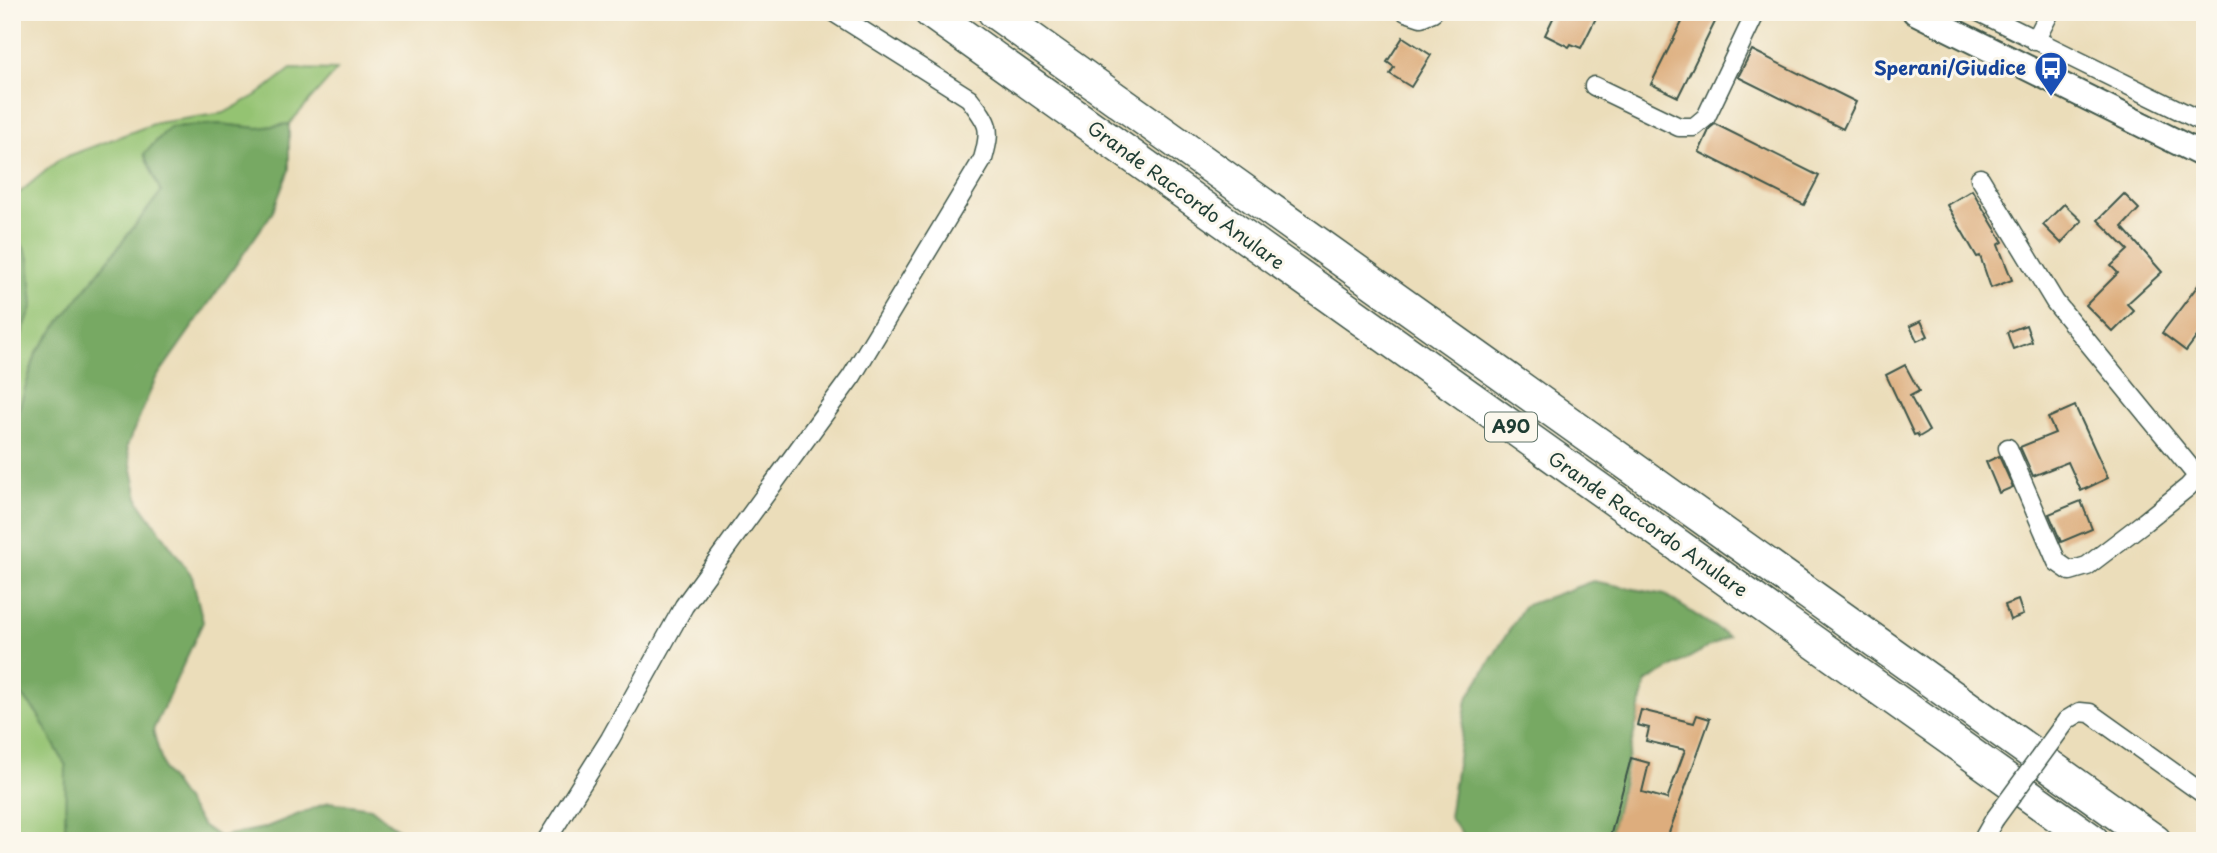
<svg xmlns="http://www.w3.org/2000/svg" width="2217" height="853" viewBox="0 0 2217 853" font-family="'Playpen Sans',sans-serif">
	<rect width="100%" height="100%" fill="#fbf7ec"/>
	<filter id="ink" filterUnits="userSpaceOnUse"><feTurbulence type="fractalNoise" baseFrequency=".0143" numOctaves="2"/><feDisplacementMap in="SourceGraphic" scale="14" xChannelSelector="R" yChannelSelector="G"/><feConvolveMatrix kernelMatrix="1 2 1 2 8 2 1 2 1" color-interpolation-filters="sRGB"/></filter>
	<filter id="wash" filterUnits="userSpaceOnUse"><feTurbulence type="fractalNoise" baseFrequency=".00686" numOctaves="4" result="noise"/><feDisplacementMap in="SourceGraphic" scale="28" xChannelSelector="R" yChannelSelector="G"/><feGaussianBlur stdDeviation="1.57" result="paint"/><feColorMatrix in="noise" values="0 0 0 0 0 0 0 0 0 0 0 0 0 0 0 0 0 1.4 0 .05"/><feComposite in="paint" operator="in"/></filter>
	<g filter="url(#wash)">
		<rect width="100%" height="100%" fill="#ebddba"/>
		<path fill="#94c372" stroke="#5a8053" stroke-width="2" d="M291 69 337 70 289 124 258 128 220 124 170 127 144 154 161 192 36 353 12 432V359L15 355 29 258 12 226V199L60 159 156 123 224 113 260 93Z
			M12 683 37 713 66 766 65 841H12Z"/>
		<path fill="#77a964" stroke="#4b734c" stroke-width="2" d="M220 124 258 128 289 124V170L272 213 155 380 127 446 139 502 192 576 203 622 153 730 164 770 202 825 219 837 264 828 329 802 371 808 400 831 402 841H65L66 766 37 713 12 683V432L36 353 161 192 144 154 170 127Z
			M12 226 29 258 33 305 12 359Z
			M1593 581 1665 595 1728 636 1646 682 1609 841H1468L1449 817 1467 699 1524 606Z"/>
		<g id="blocks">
			<path fill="#ddad7d" d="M1556 12H1599L1581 48 1571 44 1569 47 1545 35Z
				M1687 12H1720L1678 97 1651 84Z
				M1403 37 1431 55 1411 87 1390 74 1394 67 1387 62Z
				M1752 50 1856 102 1843 129 1738 77Z
				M1715 124 1819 176 1804 205 1699 152 1710 128Z
				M1972 190 2003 242 1998 245 2012 280 1991 288 1980 256 1977 257 1947 205Z
				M2124 194 2139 209 2122 227 2162 272 2127 304 2134 311 2113 332 2086 305 2118 273 2111 266 2128 250 2098 220Z
				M2064 204 2082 221 2061 243 2043 225Z
				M2205 276V326L2186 351 2162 333Z
				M1921 321 1928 336 1917 341 1910 326Z
				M2026 325 2032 342 2013 349 2007 332Z
				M1905 365 1919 391 1910 396 1929 431 1919 437 1917 434 1914 435 1886 375Z
				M2075 406 2108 478 2081 491 2068 462 2033 476 2020 447 2055 433 2048 418Z
				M1999 456 2013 487 1999 493 1986 462Z
				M2081 501 2092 529 2061 542 2049 514Z
				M2018 600 2023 615 2010 620 2005 605Z
				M1641 710 1694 723 1697 715 1710 719 1666 841H1609L1631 758 1649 763 1642 792 1667 799 1685 750 1646 741 1649 728 1637 725Z"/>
		</g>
	</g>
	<g filter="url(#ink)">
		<use href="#blocks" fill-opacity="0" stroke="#3e5548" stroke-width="2"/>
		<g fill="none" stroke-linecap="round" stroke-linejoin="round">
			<defs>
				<path id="street" d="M1406 12 1421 17 1433 12
					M1979 12 2205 123
					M2035 41 2050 12
					M1594 86 1679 127H1694L1706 117 1756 12
					M1980 178 2055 302 2198 477
					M2008 448 2057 562 2070 571 2087 566 2142 524 2188 487 2205 468
					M2067 720 2080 712 2090 713 2205 795
					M546 841 610 739 684 606 852 376 983 159C992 127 989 124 969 98L833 12
					M1982 841 1994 820"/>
				<path id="secondary" d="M1915 12 2205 156"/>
				<path id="highway" d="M930 12 2093 841
					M994 12 2155 841"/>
			</defs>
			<use href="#street" stroke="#3e5548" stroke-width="21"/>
			<use href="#secondary" stroke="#3e5548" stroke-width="28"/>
			<use href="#highway" stroke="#3e5548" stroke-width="35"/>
			<use href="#street" stroke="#fff" stroke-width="18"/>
			<use href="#secondary" stroke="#fff" stroke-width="24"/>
			<use href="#highway" stroke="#fff" stroke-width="32"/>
			<defs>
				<path id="street-bridge" d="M1994 820 2067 720"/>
			</defs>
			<use href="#street-bridge" stroke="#3e5548" stroke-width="21" stroke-linecap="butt"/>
			<use href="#street-bridge" stroke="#fff" stroke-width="18"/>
		</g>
	</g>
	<defs>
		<symbol id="bus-pin" viewBox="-11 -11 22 30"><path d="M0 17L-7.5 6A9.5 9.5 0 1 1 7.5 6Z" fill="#1a4fb4" stroke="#fbf7ec"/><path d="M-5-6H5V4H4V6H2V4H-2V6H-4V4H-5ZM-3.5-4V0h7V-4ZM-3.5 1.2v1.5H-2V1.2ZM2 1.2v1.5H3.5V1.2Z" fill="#fff"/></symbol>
	</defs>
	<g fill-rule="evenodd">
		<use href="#bus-pin" x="2032" y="49" width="38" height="52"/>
	</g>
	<g text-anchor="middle" stroke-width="6" stroke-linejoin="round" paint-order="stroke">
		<rect fill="#fbf7ec" stroke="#61756b" stroke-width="2" x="1485" y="412.5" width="52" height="29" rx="5"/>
		<g font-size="18" font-weight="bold" fill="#1f3d34">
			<text x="1511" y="433">A90</text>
		</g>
		<g font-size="19" font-weight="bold" fill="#164399" stroke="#fbf7ec" text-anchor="end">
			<text x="2026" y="75">Sperani/Giudice</text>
		</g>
		<g font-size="19" fill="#1f3d34" stroke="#fbf7ec">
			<text transform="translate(1186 195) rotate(36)" y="7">Grande Raccordo Anulare</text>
			<text transform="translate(1648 524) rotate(35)" y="7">Grande Raccordo Anulare</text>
		</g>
	</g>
	<rect width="2217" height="853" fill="none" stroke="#fbf7ec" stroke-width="42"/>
</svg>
